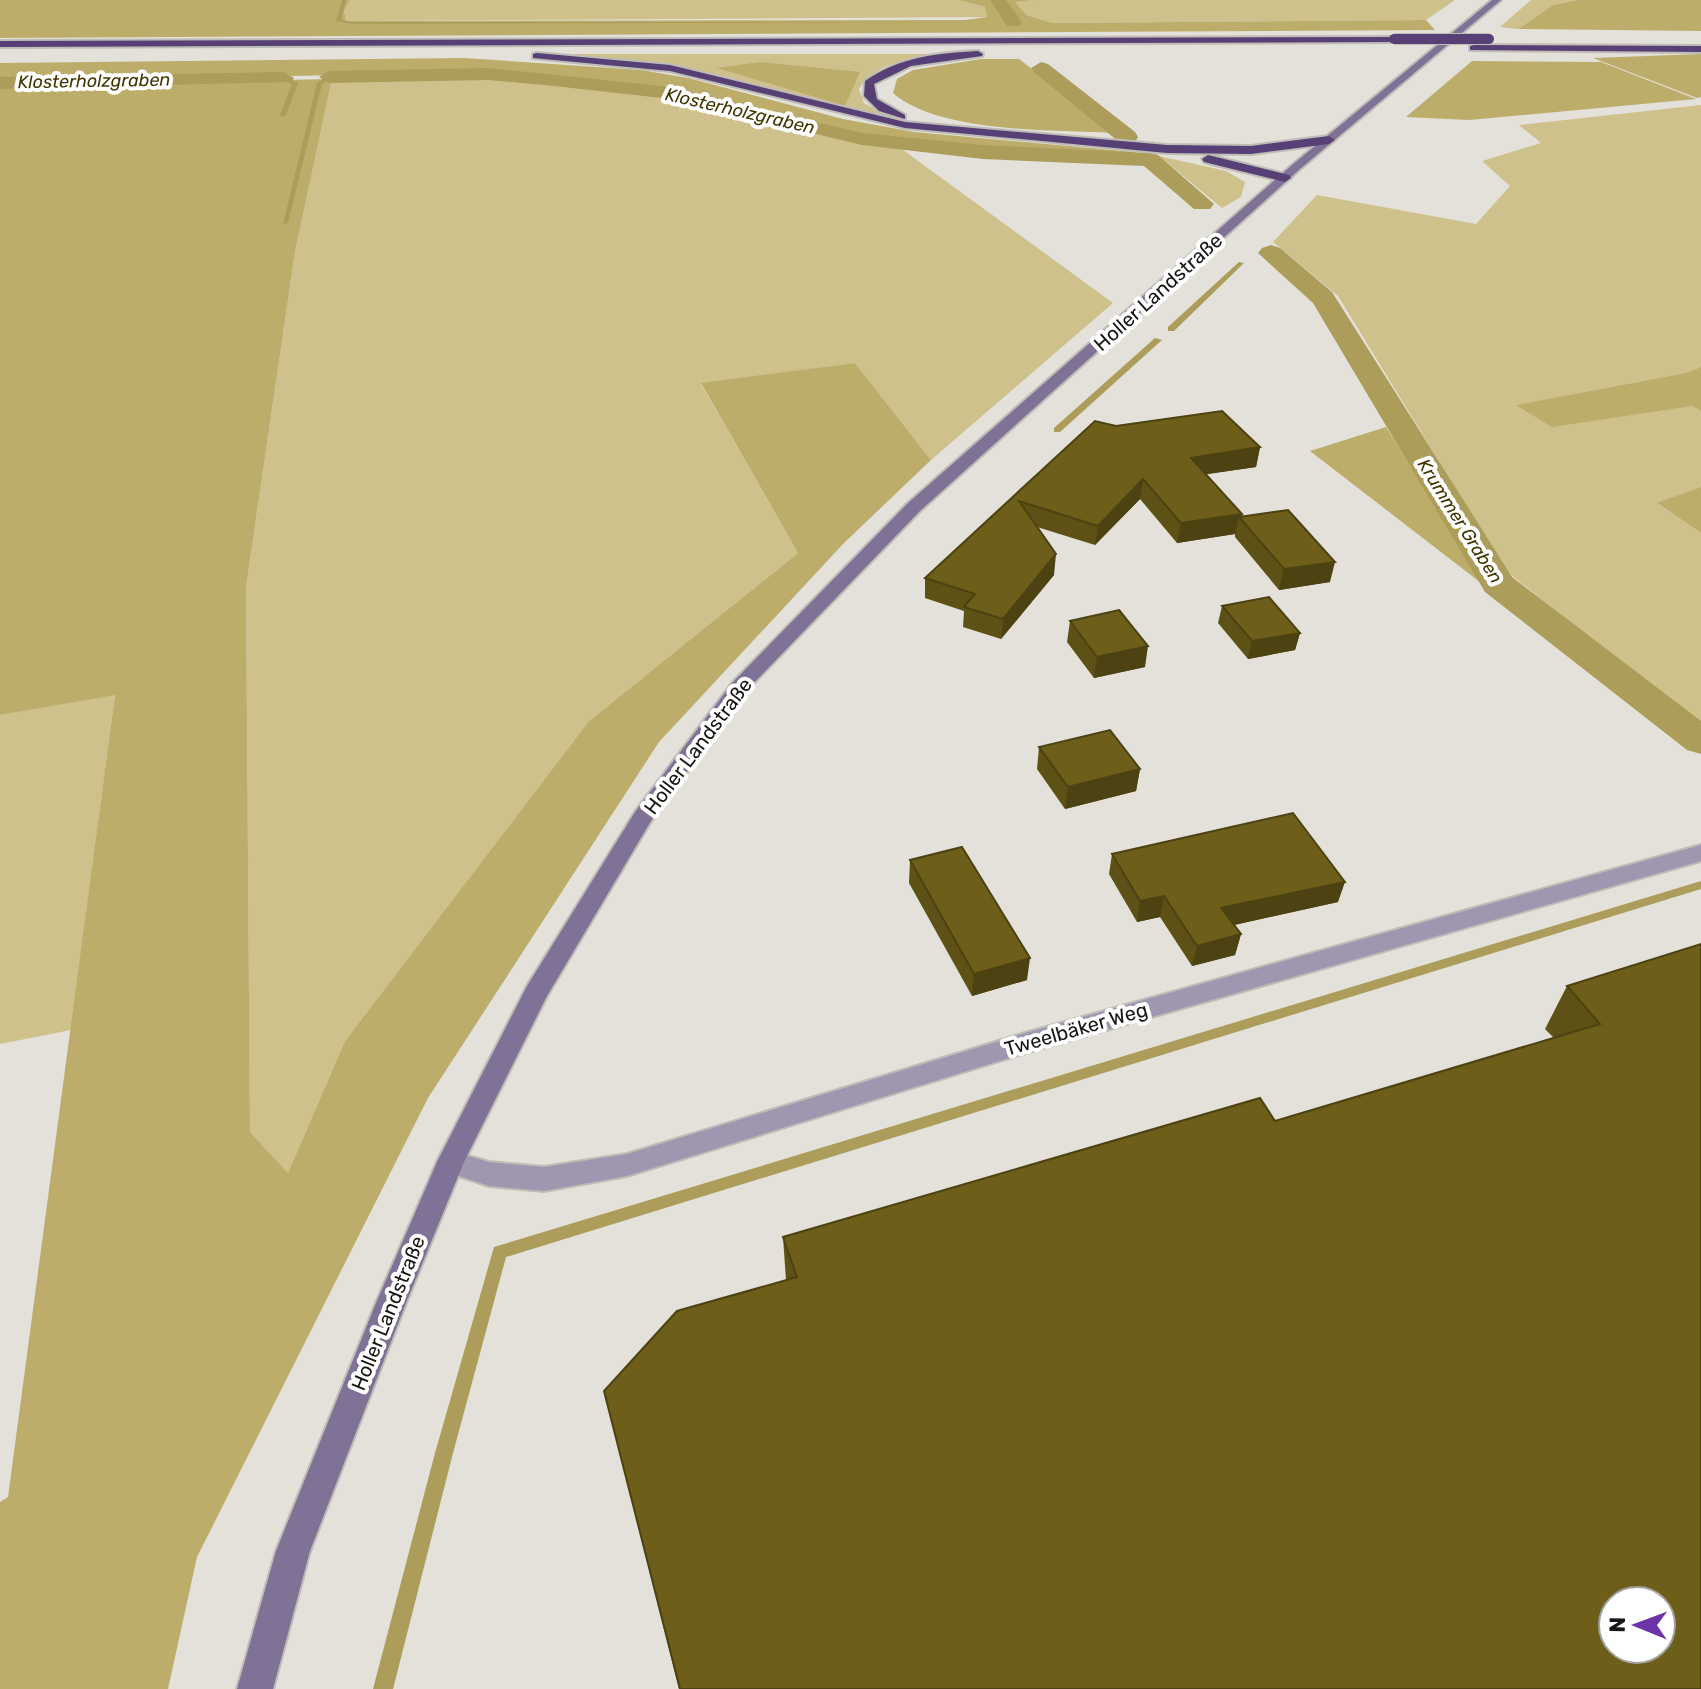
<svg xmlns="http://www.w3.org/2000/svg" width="1701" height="1689" viewBox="0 0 1701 1689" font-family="Rubik,sans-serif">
	<rect width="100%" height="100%" fill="#e3e1da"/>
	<path fill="#cec18b" d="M350 0H958L985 7 987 17 346 21 344 11Z
		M1034 0H1455L1426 20 1052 23 1025 15 1014 2Z
		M1531 0H1578L1553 5 1518 29 1500 27Z
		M571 54H933L934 56C905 60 875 63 859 89L864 103 889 117 713 74Z
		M483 76 668 95 852 141 899 147 1113 303 931 460 855 363 701 384 798 553 589 721 345 1041 288 1173 250 1132 246 587 295 252 332 79Z
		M1701 105V367L1685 373 1517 405 1692 406 1701 411V487L1658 504 1701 533V726L1506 571 1338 296 1273 242 1317 195 1476 224 1510 186 1482 161 1541 143 1519 125Z
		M1159 156 1226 171 1245 182 1241 197 1222 208Z
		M115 694 71 1030 0 1044V715Z"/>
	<path fill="#bdad6b" d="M0 0H350L344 11 346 21 965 20 987 17 985 7 958 0H1034L1015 2 1026 15 1052 23 1426 20 1435 30 0 38Z
		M1578 0H1701V31L1518 29 1553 5Z
		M1701 54V97L1697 98 1593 58Z
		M464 58 641 70 688 78 843 119 914 132 1134 152 1139 158 984 150 863 137 672 91 493 72 0 82V63Z
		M981 59H1019L1115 133C1054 130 938 133 893 93L897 79 913 70Z
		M1472 61 1601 62 1696 99 1469 120 1406 117Z
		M760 62 860 72 845 106 717 68Z
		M332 79 295 252 246 587 250 1132 288 1173 345 1041 589 721 798 553 701 383 855 363 931 460 843 544 659 742 428 1098 197 1557 168 1689H0V1502L8 1497 115 695 0 715V85Z
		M1701 367V411L1692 406 1552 427 1516 405 1685 373Z
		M1386 427 1485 585V586L1310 451Z
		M1701 487V533L1657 503Z"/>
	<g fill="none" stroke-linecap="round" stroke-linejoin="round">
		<path fill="#ac9d5b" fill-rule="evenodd" d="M342 0H346L341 20 352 22H1015L352 24 336 21Z
			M284 76 298 83 286 115 283 117 280 115 292 84 282 79Z
			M327 76 332 77 322 84 288 223 283 224 317 83Z
			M1239 262 1244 263 1174 331H1168V327Z
			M1155 338 1162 340 1060 432H1054V428Z
			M1701 881V889L506 1257 453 1453 393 1689H373L435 1453 494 1247Z"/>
		<path fill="#ac9d5b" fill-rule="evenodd" d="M990 0H1006L1022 22 1019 26H1007Z
			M1041 62 1048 64 1135 132 1138 137 1135 142H1119L1034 72 1031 68Z
			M488 68 671 87 862 133 983 145 1150 153 1158 155 1214 204 1210 209H1194L1144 166 983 159 862 145 671 99 554 86 488 80 329 83 319 77 329 71Z
			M284 72 294 78 291 82 0 89V77Z
			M1271 245 1280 248 1332 292 1512 577 1701 721V754L1687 750 1485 592 1313 303 1258 253 1262 248Z"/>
		<defs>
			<path id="minor" d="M1701 845V861L1025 1053 627 1176 544 1191 489 1186 441 1170 437 1162 441 1154 451 1151 489 1162 544 1167 627 1154 1025 1033Z"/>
			<path id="secondary" d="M1492 0H1501L1300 169 920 511 747 690 651 821 547 996 464 1162 406 1303 310 1551 273 1689H237L276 1551 376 1303 437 1162 527 986 635 812 733 682 908 503 1292 165Z"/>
			<path id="motorway" d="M1398 37 1394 42 0 47V41Z
				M1474 45 1701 46V52L1470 50V46Z
				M978 51 983 54 982 56 911 66 874 84 877 99 905 115V119L879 111 864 96 865 81C899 57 938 53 978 51Z
				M537 53 670 65 905 122 1167 145 1251 146 1329 136 1335 140 1329 144 1251 154 1167 153 905 128 670 71 533 58V54Z
				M1208 155 1289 175 1291 178 1285 182 1204 162 1202 159Z"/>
		</defs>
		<use href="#minor" stroke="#bebcb6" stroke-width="4"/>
		<use href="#secondary" stroke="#bebcb6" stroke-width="4"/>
		<use href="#motorway" stroke="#bebcb6" stroke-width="4"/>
		<use href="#minor" fill="#9f96b0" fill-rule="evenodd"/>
		<use href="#secondary" fill="#807197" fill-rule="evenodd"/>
		<use href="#motorway" fill="#564075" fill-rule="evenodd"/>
		<defs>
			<path id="motorway-bridge" d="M1394 39H1489"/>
		</defs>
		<use href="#motorway-bridge" stroke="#bebcb6" stroke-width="12" stroke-linecap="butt"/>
		<use href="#motorway-bridge" stroke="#564075" stroke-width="10"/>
	</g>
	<path fill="#5e5116" d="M1095 421 1116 426 1260 447 1256 467 1206 474 1242 514V516L1330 582 1279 590 1235 537V534L1177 543 1140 499 1095 545 1037 527 1054 575 1001 639 963 627 964 611 925 598V578Z
		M1222 606 1300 633 1295 650 1248 659 1218 623Z
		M1070 621 1145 667 1094 678 1067 642Z
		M1039 747 1140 769 1136 791 1065 809 1037 769Z
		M1112 854 1338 902 1234 925 1241 934 1235 955 1192 966 1160 917 1137 922 1109 874Z
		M910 860 1027 980 972 996 909 883Z
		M1701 944V1689H679L614 1430 786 1280 783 1237 1275 1121 1554 1038 1545 1029 1567 986Z"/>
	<path fill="#4c4212" d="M1260 447 1256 467 1188 477 1191 458Z
		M1143 479 1140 499 1095 545 1098 526Z
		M1242 514 1241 519 1239 517 1235 534 1177 543 1181 523Z
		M1056 554 1054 575 1001 639 1003 619Z
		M1335 562 1330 582 1279 590 1284 569Z
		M1300 633 1295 650 1248 659 1252 641Z
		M1148 646 1145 667 1094 678 1097 657Z
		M1140 769 1136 791 1065 809 1068 787Z
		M1345 882 1338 902 1216 929 1221 908Z
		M1164 896 1160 917 1137 922 1140 901Z
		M1241 934 1235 955 1192 966 1197 946Z
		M1030 958 1027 980 972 996 974 974Z"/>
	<path fill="#6d5e19" stroke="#4c4212" stroke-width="2" fill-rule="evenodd" d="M1222 411 1260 447 1191 458 1242 514 1181 523 1143 479 1098 526 1019 501 1056 554 1003 619 964 607 975 594 925 578 1095 421 1116 426Z
		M1288 510 1335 562 1284 569 1239 517Z
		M1269 597 1300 633 1252 641 1222 606Z
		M1119 610 1148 646 1097 657 1070 621Z
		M1110 730 1140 769 1068 787 1039 747Z
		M1293 813 1345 882 1221 908 1241 934 1197 946 1164 896 1140 901 1112 854Z
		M962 847 1030 958 974 974 910 860Z
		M1701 944V1689H680L604 1391 677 1311 797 1277 783 1237 1260 1098 1275 1121 1600 1024 1567 986ZM1613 1601H1661V1649H1613Z"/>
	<g text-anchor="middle" stroke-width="8" stroke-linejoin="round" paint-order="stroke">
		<g font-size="18" font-style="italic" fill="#413600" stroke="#fff">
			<text transform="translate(94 81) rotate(-1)" y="6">Klosterholzgraben</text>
			<text transform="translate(740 111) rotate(13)" y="6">Klosterholzgraben</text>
			<text transform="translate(1460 521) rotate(58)" y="6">Krummer Graben</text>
		</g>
		<g font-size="20" fill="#171614" stroke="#fff">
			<text transform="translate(1158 292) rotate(-42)" y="7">Holler Landstraße</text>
			<text transform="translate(698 746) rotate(-53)" y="7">Holler Landstraße</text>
			<text transform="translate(1076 1029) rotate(-16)" y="7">Tweelbäker Weg</text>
			<text transform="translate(388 1313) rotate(-68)" y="7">Holler Landstraße</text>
		</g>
	</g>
	<g transform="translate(1637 1625) rotate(271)"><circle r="38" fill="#ffffff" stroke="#a2a2a1" stroke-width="2"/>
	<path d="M0-6L14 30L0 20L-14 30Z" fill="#6d34aa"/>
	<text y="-12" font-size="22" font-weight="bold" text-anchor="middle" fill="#171614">N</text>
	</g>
</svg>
